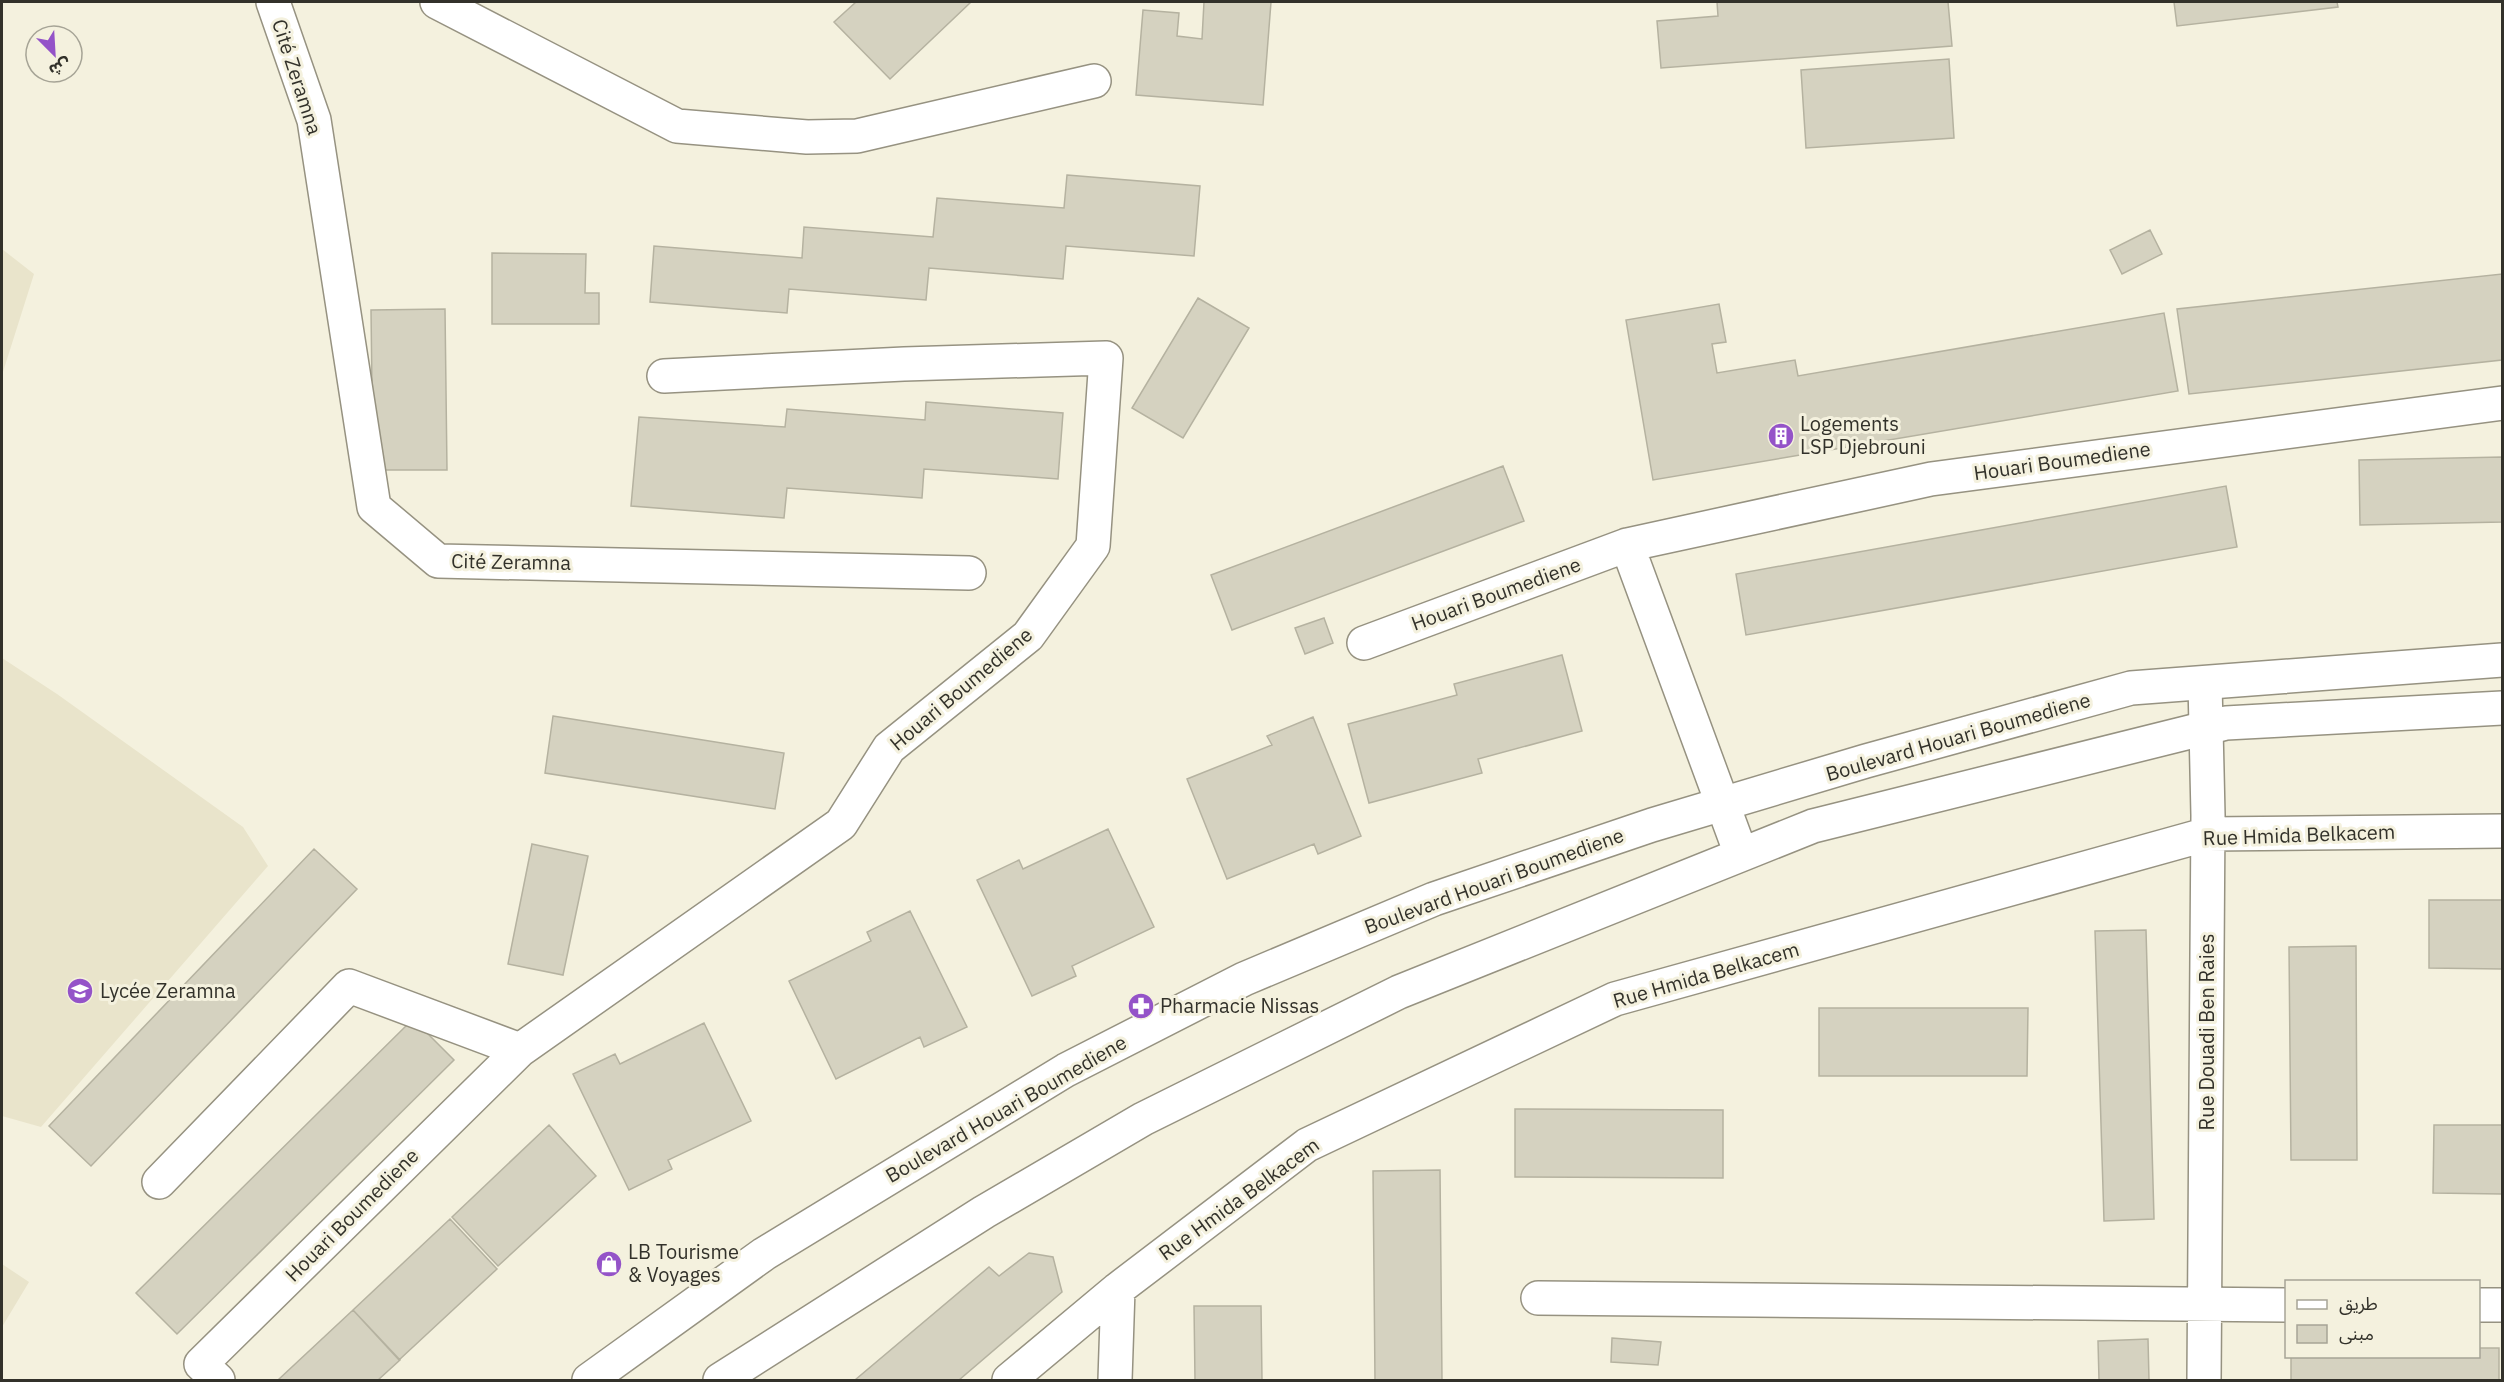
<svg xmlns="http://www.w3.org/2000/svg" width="2504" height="1382" viewBox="0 0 2504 1382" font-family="'IBM Plex Sans','Noto Sans Arabic',sans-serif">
	<rect width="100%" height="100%" fill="#f4f1de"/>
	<path fill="#e9e4cb" d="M2 249 34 274 2 375Z
		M2 658 57 694 243 827 268 866 41 1127 2 1116Z
		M2 1264 29 1282 2 1327Z"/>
	<path fill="#d5d2c0" stroke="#b5b2a0" stroke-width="1.5" d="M856 2H971L890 79 834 22Z
		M1204 2H1271L1263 105 1136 95 1143 10 1179 13 1177 36 1202 39Z
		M1717 2H1948L1952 46 1661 68 1657 21 1718 16Z
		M2174 2H2337L2338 7 2177 26Z
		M1949 59 1954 138 1806 148 1801 70Z
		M1067 175 1200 186 1194 256 1066 246 1063 279 929 268 926 300 789 289 787 313 650 302 654 246 802 258 804 227 933 237 937 198 1064 208Z
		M2150 230 2162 254 2122 274 2110 250Z
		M492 253 586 254 585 293H599V324H492Z
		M2502 274V360L2189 394 2177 309Z
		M1198 298 1249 328 1183 438 1132 408Z
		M1719 304 1726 342 1712 344 1717 373 1795 360 1798 376 2164 313 2178 391 1653 480 1626 320Z
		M445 309 447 470H373L371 310Z
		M926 402 1063 413 1058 479 924 469 922 498 787 488 784 518 631 506 639 417 785 427 787 409 925 420Z
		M2502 457V522L2360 525 2359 460Z
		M1503 466 1524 521 1232 630 1211 575Z
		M2226 486 2237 547 1746 635 1736 574Z
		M1324 618 1333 643 1305 654 1295 628Z
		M1562 655 1582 731 1478 759 1482 773 1369 803 1348 724 1457 695 1454 684Z
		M553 716 784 753 775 809 545 773Z
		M1313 717 1361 836 1318 854 1314 844 1227 879 1187 779 1272 745 1267 736Z
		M1108 829 1154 927 1072 966 1076 976 1032 996 977 880 1019 860 1023 869Z
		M532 844 588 856 563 975 508 964Z
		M314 849 357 889 91 1166 49 1126Z
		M2429 900H2502V969L2429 968Z
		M910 911 967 1027 924 1047 920 1037 836 1079 789 981 871 941 867 932Z
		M2146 930 2154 1219 2104 1221 2095 931Z
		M2356 946 2357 1160H2291L2289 947Z
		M1819 1008H2028L2027 1076H1819Z
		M413 1019 454 1060 177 1334 136 1293Z
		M704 1023 751 1121 668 1160 672 1169 629 1190 573 1074 615 1054 620 1064Z
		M1515 1109 1723 1110V1178L1515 1177Z
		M549 1125 596 1176 498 1266 452 1217Z
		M2434 1125H2502V1194L2433 1193Z
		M1440 1170 1442 1380H1375L1373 1171Z
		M450 1219 497 1269 399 1360 353 1310Z
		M1029 1253 1053 1257 1062 1292 959 1380H855L989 1267 999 1276Z
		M1194 1306H1261L1262 1380H1195Z
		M353 1310 400 1360 378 1380H278Z
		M1612 1338 1661 1342 1658 1365 1611 1362Z
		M2148 1339 2149 1380H2099L2098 1341Z
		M2478 1348H2499V1380H2291V1356H2478Z"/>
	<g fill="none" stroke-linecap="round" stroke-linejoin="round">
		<defs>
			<path id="minor" d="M273 2 314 120 374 507 438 561 969 573
				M437 2 677 126 807 137 857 136 1094 81
				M1627 545 1741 854
				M1364 643 1627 545 1931 479 2502 403
				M159 1182 349 986 520 1050
				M1538 1298 2286 1305
				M2478 1305H2502
				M218 1380 201 1364 520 1050 841 824 889 748 1028 636 1093 546 1106 358 904 364 664 376
				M1009 1380 1118 1289 1307 1145 1615 999 2208 834 2502 831
				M1115 1380 1118 1289
				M2204 1380 2208 815 2205 683"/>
			<path id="highway" d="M589 1380 764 1254 1066 1070 1244 979 1434 899 1652 825 1866 761 2131 688 2502 660
				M720 1380 984 1212 1143 1119 1399 992 1813 826 2226 723 2502 708"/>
		</defs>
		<use href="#minor" stroke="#969281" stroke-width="36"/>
		<use href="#highway" stroke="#969281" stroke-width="36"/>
		<use href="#minor" stroke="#fff" stroke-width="33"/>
		<use href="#highway" stroke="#fff" stroke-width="33"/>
	</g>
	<defs>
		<symbol id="building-disc" viewBox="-11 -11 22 22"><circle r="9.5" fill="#9453c8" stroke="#f4f1de"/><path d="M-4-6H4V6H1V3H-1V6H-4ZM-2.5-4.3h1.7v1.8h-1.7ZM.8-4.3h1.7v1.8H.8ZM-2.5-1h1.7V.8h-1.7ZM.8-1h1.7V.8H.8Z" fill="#fff"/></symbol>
		<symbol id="school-disc" viewBox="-11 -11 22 22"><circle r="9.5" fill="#9453c8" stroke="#f4f1de"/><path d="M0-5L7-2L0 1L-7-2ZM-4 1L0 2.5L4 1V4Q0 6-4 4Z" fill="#fff"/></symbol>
		<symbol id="pharmacy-disc" viewBox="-11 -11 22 22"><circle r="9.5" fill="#9453c8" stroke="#f4f1de"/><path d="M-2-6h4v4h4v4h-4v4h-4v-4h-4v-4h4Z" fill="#fff"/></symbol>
		<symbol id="shop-disc" viewBox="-11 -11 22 22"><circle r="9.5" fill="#9453c8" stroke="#f4f1de"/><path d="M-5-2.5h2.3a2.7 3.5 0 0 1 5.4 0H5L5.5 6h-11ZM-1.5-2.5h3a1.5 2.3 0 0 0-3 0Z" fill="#fff"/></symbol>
	</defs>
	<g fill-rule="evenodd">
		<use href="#building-disc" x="1766" y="421" width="30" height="30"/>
		<use href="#school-disc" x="65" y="976" width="30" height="30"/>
		<use href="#pharmacy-disc" x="1126" y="991" width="30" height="30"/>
		<use href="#shop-disc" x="594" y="1249" width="30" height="30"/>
	</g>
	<g text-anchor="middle" stroke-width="6" stroke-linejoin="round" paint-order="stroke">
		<g font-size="20" fill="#32312a" stroke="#f4f1de">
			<text transform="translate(297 77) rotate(72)" y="7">Cité Zeramna</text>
			<text transform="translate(2062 461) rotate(-8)" y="7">Houari Boumediene</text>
			<text transform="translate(511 562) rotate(1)" y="7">Cité Zeramna</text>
			<text transform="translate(1496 594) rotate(-20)" y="7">Houari Boumediene</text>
			<text transform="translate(961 689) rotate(-40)" y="7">Houari Boumediene</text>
			<text transform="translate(1958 737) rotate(-16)" y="7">Boulevard Houari Boumediene</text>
			<text transform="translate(2299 835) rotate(-2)" y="7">Rue Hmida Belkacem</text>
			<text transform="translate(1494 881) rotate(-20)" y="7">Boulevard Houari Boumediene</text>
			<text transform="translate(1706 975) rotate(-16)" y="7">Rue Hmida Belkacem</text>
			<text transform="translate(2207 1032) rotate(-90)" y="7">Rue Douadi Ben Raies</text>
			<text transform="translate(1006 1109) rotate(-30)" y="7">Boulevard Houari Boumediene</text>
			<text transform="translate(1239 1199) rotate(-36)" y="7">Rue Hmida Belkacem</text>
			<text transform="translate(352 1215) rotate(-45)" y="7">Houari Boumediene</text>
		</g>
		<g font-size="20" fill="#32312a" stroke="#f4f1de" text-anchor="start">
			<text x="1800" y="431">Logements<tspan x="1800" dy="23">LSP Djebrouni</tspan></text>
			<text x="100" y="998">Lycée Zeramna</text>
			<text x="1160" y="1013">Pharmacie Nissas</text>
			<text x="628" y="1259">LB Tourisme<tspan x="628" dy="23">&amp; Voyages</tspan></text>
		</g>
	</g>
	<rect width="2504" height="1382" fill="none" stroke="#32312a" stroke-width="6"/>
	<rect x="2285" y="1280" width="195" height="78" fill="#f4f1de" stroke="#a6a496" stroke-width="1.5"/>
	<rect x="2297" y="1300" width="30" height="9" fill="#ffffff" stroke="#a6a496" stroke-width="1.5"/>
	<text x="2339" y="1310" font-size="18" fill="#32312a">طريق</text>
	<rect x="2297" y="1325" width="30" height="18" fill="#d5d2c0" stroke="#a6a496" stroke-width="1.5"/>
	<text x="2339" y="1340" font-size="18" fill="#32312a">مبنى</text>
	<g transform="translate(54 54) rotate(156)"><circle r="28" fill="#f4f1de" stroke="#a6a496" stroke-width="1.5"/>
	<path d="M0-4.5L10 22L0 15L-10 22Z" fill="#9453c8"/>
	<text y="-9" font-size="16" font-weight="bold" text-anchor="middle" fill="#32312a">ش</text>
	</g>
</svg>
